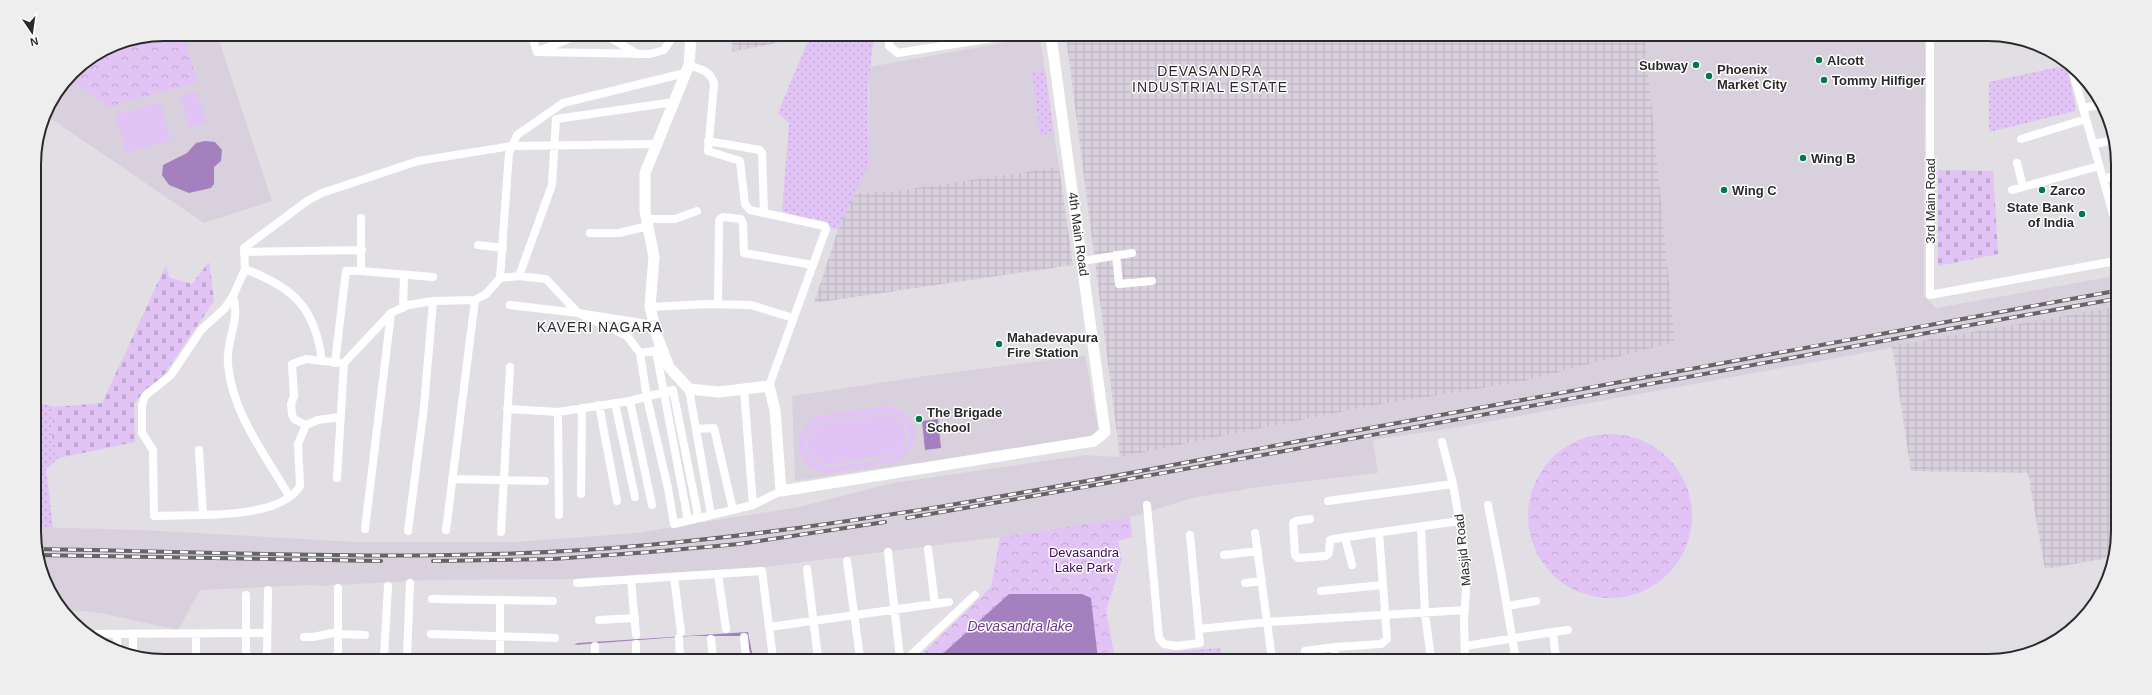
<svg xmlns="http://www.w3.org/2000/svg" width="2152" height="695" viewBox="0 0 2152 695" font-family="Arial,sans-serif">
	<defs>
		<pattern id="industrial-grid" width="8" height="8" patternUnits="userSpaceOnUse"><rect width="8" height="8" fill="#d8d1dd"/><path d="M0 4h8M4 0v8" fill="none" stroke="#bab4be"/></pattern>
		<pattern id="grass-dots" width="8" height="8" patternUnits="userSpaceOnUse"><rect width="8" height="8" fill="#e1c3f6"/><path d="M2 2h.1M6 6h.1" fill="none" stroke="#c1a8d3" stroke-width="1.8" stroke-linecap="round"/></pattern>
		<pattern id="cemetery-stones" width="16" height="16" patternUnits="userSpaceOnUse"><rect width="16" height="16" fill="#e1c3f6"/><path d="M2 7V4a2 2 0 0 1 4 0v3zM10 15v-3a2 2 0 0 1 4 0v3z" fill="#c1a8d3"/></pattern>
		<pattern id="park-crowns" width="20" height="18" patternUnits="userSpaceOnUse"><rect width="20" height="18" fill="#e1c3f6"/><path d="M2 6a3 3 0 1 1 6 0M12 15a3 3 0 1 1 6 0" fill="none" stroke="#c1a8d3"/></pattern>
	</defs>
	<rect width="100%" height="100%" fill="#e2dfe4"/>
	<path fill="#d8d1dd" d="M164 34H217L272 201 204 223 44 114 72 72 114 44Z
		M1040 36 1059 167 896 191 855 193 869 163V67Z
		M1645 38H1925L1924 296 1936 308 2115 276V307L1448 429 1373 440 1378 473 1266 486 1192 498 1131 517 1000 537 765 567 569 579 431 580 320 586 311 585 200 590 178 630 100 613 62 609 36 556V527L142 530 357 542H514L636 533 799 507 892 483 1086 455 1120 457 1365 407 1520 382 1675 342Z
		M1085 355 1098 428 1094 434 1085 438 795 481 792 396 918 377Z"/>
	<path fill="url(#industrial-grid)" d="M733 35 810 36 732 52Z
		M1066 36 1645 38 1675 342 1520 382 1365 407 1120 457Z
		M1059 167 1073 265 814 303 838 230 855 193 896 191Z
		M2115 307 2114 557 2045 569 2028 473 1911 471 1892 346Z"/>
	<path fill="url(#grass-dots)" d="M810 36H874L868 87 869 163 838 230 782 211 789 123 778 113Z
		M2067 65 2076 111 1989 132V82Z
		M1045 70 1054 133 1040 135 1032 72Z
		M36 402 54 407 52 436 59 458 46 469 53 528 36 527Z
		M1221 648 1222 659H1115L1114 656Z"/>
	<path fill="url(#cemetery-stones)" d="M1938 170 1993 171 1998 254 1938 266Z
		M209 262 214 301 163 376 145 390 134 404 135 442 59 458 52 436 54 407 102 403 166 265 169 277 192 284Z"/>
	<path fill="url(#park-crowns)" d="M164 34H184L197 82 108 107 68 78 72 72 114 44Z
		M1528 516a82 82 0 1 1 164 0a82 82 0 1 1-164 0Z
		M1130 517 1132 537 1118 541 1122 559 1106 611 1115 659H1098L1091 598 1082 594H1009L938 658H918L991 587 1000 537Z"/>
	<path fill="#e1c3f6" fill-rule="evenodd" d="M197 91 206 123 188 127 180 96Z
		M160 102 171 140 126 153 115 115Z
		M888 406C919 414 924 442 899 461L831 473C796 471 788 437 816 416ZM888 412C897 415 905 419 908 429 917 463 852 463 831 467 804 465 796 438 818 422Z
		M887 414 894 416 904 424 906 438 901 449 888 455 831 464H823L811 456C805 443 807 433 819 424Z"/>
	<path fill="#a580bf" d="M205 141 215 142 222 150 221 161 214 167V184L211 188 189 193 169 185 162 175 163 165 187 153 196 143Z
		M938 419 941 448 925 450 922 421Z
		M1009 594H1082L1091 598 1098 659 938 658Z
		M748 632 753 658H750V651L748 652 746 636H692L574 645 578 643Z"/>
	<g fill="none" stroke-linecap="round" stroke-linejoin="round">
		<path stroke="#fff" stroke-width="8" d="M535 35 534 43 537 52
			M606 35 637 54
			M889 36V46L898 53 1005 36
			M1930 38V295L2115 261
			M539 51 578 35
			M537 52 650 54 664 50 674 35
			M689 65C702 70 711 71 714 84L708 151 740 161 745 204 750 210 825 226 826 229 769 386
			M2071 66 2115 221
			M2083 108 2099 105
			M2021 139 2086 119
			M708 141 760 150 762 153 764 213
			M2093 144 2116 140
			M2017 163 2023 187
			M2103 179 2115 176
			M2012 190 2099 166
			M361 218V271L433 277
			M647 219H675L697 211
			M590 233H619L648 226
			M478 245 503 248
			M244 252 362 250
			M1116 255 1119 284 1152 281
			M1083 261 1132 253
			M245 269C294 288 315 307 322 361L344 363 391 313 408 305 433 301 475 300 486 294 500 278 509 153 517 135 563 103 685 73
			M519 276 552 185 556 119 674 102
			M500 278 519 276 546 279 578 313 627 336 640 353 647 398 668 488 674 524 753 505 781 491
			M233 296C241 320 225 342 228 365 233 415 265 454 289 496
			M718 304 719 222 720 219 723 217 741 219 743 224 744 253 813 265
			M510 305 578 313 654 325
			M650 307 708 304 751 305 793 318
			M403 308 404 275
			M660 344 656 351 688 520
			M640 353 656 351
			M335 363 346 271H362
			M689 389 711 515
			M744 390 753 505
			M630 401 652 505
			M615 403 635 497
			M599 405 617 501
			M507 409 558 412 630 401 673 390 697 510V518
			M558 412 559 515
			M340 417 318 420 306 425 298 444 300 486C279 521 191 514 154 516L153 450 142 433V405L145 396 171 375 201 330 225 308 233 296 245 269 244 248 307 201 322 193 418 161 512 146 657 144
			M306 425 294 419 292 415 291 404 294 396 292 364 306 359 322 361
			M696 429 714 428 733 510
			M1442 442 1453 484 1463 543 1466 591 1464 619 1465 660
			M199 450 203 514
			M337 478 344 363
			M452 479 545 481
			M581 494 582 408
			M1328 501 1453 484
			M1147 505 1159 638 1164 644 1176 646 1200 643 1190 535
			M1488 505 1501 572 1516 660
			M1310 519 1296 521 1293 523 1295 555 1298 558 1326 556 1329 553 1330 540 1333 539 1459 521
			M1421 527 1425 614 1431 659
			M365 529 391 313
			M446 530 475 300
			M408 531 424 407 433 301
			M501 532 510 367
			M1255 533 1272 659
			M1345 537 1352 565
			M928 549 935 604
			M888 552 900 658
			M1224 555 1258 551
			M847 561 860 658
			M807 569 818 658
			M718 574 726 629
			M674 577 681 632
			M631 580 636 635
			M577 583 762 571 773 658
			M1245 583 1262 581
			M1321 591 1383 585
			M246 595V657
			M432 599 553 601
			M1507 606 1536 601
			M599 620 635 618
			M769 627 949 602
			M1199 629 1268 622 1465 610
			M1553 632 1568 630
			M87 634 267 633
			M196 634V657
			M338 634 365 635
			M431 634 555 638
			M117 635V651
			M304 637H313L338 632
			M744 637 746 658
			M679 638 680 658
			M711 639 713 658
			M636 644V658
			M595 646V658
			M1465 646 1553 632 1555 652 1560 660
			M133 657V635
			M267 657 268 590
			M338 657V588
			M384 657 388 586
			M407 657 410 583
			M500 657V600
			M908 658 975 595
			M1304 659 1305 651 1335 647
			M1335 659V647L1381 644 1387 639 1379 533"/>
		<path stroke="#fff" stroke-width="11" d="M691 35 689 65 645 173V211L654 257 650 307 657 336 669 367 689 389 719 392 769 386 775 410 781 491 1094 441 1105 432 1051 36"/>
		<defs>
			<path id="rail" d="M907 518C1310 449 1712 371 2115 299
				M36 549C240 552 445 564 648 545 869 525 1087 481 1305 440 1575 390 1845 340 2115 291
				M36 555 381 561
				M433 561 553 559 650 552 739 544 885 522"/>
		</defs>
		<use href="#rail" stroke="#666466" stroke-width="4"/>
		<use href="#rail" stroke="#fff" stroke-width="2.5" stroke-dasharray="8" stroke-linecap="butt"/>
	</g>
	<g fill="#057650" stroke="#fff" stroke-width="1.5">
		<circle cx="1819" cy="60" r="4"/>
		<circle cx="1696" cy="65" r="4"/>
		<circle cx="1709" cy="76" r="4"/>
		<circle cx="1824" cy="80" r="4"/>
		<circle cx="1803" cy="158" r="4"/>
		<circle cx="1724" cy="190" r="4"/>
		<circle cx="2042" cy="190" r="4"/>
		<circle cx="2082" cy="214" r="4"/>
		<circle cx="999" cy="344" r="4"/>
		<circle cx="919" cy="419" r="4"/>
	</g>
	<g text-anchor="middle" stroke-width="3" stroke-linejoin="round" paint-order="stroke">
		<g font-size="13" font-weight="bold" fill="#2b2a2b" stroke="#fff" text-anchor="start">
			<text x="1827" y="65">Alcott</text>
			<text x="1688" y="70" text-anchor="end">Subway</text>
			<text x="1717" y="74">Phoenix<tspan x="1717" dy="15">Market City</tspan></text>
			<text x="1832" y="85">Tommy Hilfiger</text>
			<text x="1811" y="163">Wing B</text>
			<text x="1732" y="195">Wing C</text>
			<text x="2050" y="195">Zarco</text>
			<text x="2074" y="212" text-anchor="end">State Bank<tspan x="2074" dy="15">of India</tspan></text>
			<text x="1007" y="342">Mahadevapura<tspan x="1007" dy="15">Fire Station</tspan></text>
			<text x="927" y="417">The Brigade<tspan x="927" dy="15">School</tspan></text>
		</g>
		<g font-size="13" fill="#2b2a2b" stroke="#fff">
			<text transform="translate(1930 201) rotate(-90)" y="5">3rd Main Road</text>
			<text transform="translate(1079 234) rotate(82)" y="5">4th Main Road</text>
			<text transform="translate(1462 550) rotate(-96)" y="5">Masjid Road</text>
		</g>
		<g font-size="13" fill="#400c5a" stroke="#fff">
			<text x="1084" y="557">Devasandra<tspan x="1084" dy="15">Lake Park</tspan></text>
		</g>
		<g font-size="14" letter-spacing="1" fill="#2c2a2d" stroke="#fff">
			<text x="1210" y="76">DEVASANDRA<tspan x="1210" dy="16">INDUSTRIAL ESTATE</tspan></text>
			<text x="600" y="332">KAVERI NAGARA</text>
		</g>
		<g font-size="14" font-style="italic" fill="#6a3a87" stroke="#fff">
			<text x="1020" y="631">Devasandra lake</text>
		</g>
	</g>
	<path d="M0 0H2152V695H0ZM164 41H1988A123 123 0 0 1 2111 164V531A123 123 0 0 1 1988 654H164A123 123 0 0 1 41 531V164A123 123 0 0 1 164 41Z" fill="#eee" fill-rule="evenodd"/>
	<path fill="none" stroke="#2b2a2b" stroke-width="2" d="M164 41H1988A123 123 0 0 1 2111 164V531A123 123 0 0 1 1988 654H164A123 123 0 0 1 41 531V164A123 123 0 0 1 164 41Z"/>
	<g transform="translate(32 32) rotate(167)" stroke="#ffffff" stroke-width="3" paint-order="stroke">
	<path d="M0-3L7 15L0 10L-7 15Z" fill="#2b2a2b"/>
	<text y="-6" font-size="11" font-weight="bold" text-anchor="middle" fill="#2b2a2b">N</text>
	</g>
</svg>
